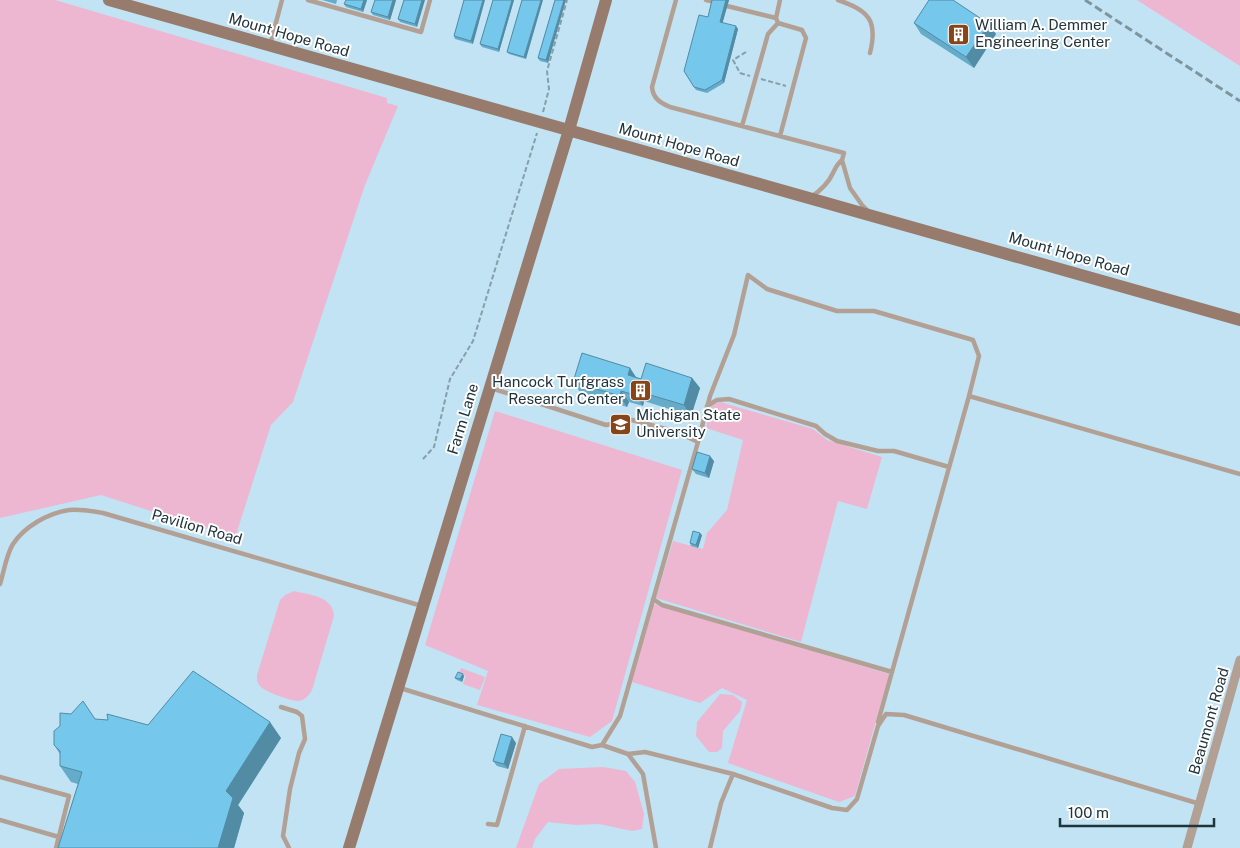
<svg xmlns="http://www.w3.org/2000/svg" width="1240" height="848" viewBox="0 0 1240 848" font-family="'Public Sans',sans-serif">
	<rect width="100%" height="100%" fill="#d3f1ff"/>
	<path fill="#c1e3f3" d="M0 0H1240V848H0Z"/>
	<path fill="#edb7d1" d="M0 0H55L387 98V103L398 106 365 185 293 402 271 425 235 538 101 495 0 518Z
		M1137 0H1240V66Z
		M720 402 813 429 827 440 882 457 867 509 838 501 801 642 656 598 673 541 703 549 707 533 727 510 743 440 706 428 711 406Z
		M495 411 682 470 612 721 590 737 477 705 488 671 425 645Z
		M294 591C310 595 333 596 334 616L312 690C309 696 304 701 297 701 289 700 260 691 258 683 257 683 257 676 257 675L280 600 285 595Z
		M654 604 889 674 855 796 839 802 728 763 747 700 722 688 700 703 632 682Z
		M461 668 485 677 480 690 463 684 466 676 459 673Z
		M720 694 733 695 742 702 740 711 723 731 722 748 717 752H709L696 736 697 722Z
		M603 767 626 771 635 782 644 814 642 829 632 831 599 824 576 825 548 822 535 839 532 848H516L539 784 559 769Z"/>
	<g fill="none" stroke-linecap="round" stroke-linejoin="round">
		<path stroke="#859fab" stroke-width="2" stroke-dasharray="5 2.5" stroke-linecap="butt" d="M746 52 733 60 740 73 750 76
			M761 79 786 86
			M543 112 549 89 547 71 567 0
			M423 459 434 447 450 379 473 341 537 133"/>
		<path stroke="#b3a095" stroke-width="4.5" d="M308 0 421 32 430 0
			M676 0 652 87C653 99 661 103 670 107L844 153 842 160
			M706 0 715 2
			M780 0 776 18 778 23 802 30 806 38 780 136
			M838 0C869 10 878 21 870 53
			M727 6 776 18
			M270 45 282 0
			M742 126 768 34 778 23
			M811 197C820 191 828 184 833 173 836 167 837 164 842 160L850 188 862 205 867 210
			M491 388 606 425 632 420 677 432 698 442 710 396 734 335 748 275 767 289 837 311H874L973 340 979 356 969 396
			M707 406 717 400 729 399 816 426 825 434 837 441 878 451H894L949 467
			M0 584C4 572 6 555 13 544 24 527 48 513 69 510 80 509 92 511 103 513L422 606
			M653 599 662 605 892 672
			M400 688 592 747 602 745 628 754 643 774 656 848
			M281 707 297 712 302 716 305 739 299 753 290 789 283 836 289 848
			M878 722 969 396 1240 474
			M602 745 620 716 698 442
			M628 754 645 752 733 774 832 808 847 810 857 799 878 726 886 714 904 715 1200 804
			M0 777 69 796 56 848
			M0 820 59 837
			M488 824 497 825 525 726
			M710 848 721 803 733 774"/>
		<path stroke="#b3a095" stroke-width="9" d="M1187 848 1240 660"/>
		<path stroke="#977b6c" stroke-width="12" d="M109 0 1240 320
			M349 848 569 130 606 0"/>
		<path stroke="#7c95a0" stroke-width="3" stroke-dasharray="8 4" stroke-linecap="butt" d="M1085 0 1240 101"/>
	</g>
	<path fill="#65abca" d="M322 0H337L336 4Z
		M367 0 363 12 346 7 344 4Z
		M396 0 390 20 373 15 371 12Z
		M404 0 417 27 400 22 398 19Z
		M464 0 473 44 455 39 454 36Z
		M493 0H514L499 52 482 47 480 44Z
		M522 0 526 59 509 54 507 52Z
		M555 0 548 63 540 61 538 58Z
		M712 0H729L722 23 738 29 724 83 707 93 696 90 684 71 708 17Z
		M914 23 996 34 974 68 921 34Z
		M630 368 636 377 641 379 692 378 700 388 691 416 644 401 643 406 629 402 627 407 580 392 573 382Z
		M714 461 709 478 696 474 692 469Z
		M702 535 698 548 691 546 690 543Z
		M464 676 462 682 457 680 455 678Z
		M95 719 148 725 281 738 238 805 244 813 234 848H58L78 784 71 782 60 766V754L54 745Z
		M516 743 508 769 497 766 493 761Z"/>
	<path fill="#528ba4" d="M364 0H367L363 12 361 9Z
		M393 0H396L390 20 388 17Z
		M422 0H425L417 27 415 24Z
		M483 0H485L473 44 471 41Z
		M512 0H514L499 52 498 49Z
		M541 0H543L526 59 524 57Z
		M564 0H566L548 63 546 60Z
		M726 0H729L722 25 720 22Z
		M989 24 996 34 974 68 966 57Z
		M736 26 738 29 724 83 722 80Z
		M630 368 637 379 628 375Z
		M692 378 700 388 691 416 684 405Z
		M621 391 629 402 627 407 620 396Z
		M637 391 644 401 643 406 635 395Z
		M710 456 714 461 709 478 705 473Z
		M700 533 702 535 698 548 696 545Z
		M463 674 464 676 462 682 460 679Z
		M270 722 281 738 238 805 244 813 234 848H218L226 791Z
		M512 737 516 743 508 769 504 764Z"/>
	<path fill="#75c7eb" stroke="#528ba4" d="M346 0H364L361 9 344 4Z
		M375 0H393L388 17 371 12Z
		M404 0H422L415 24 398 19Z
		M464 0H483L471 41 454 36Z
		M493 0H512L498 49 480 44Z
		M522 0H541L524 57 507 52Z
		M555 0H564L546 60 538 58Z
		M712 0H726L720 22 736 26 722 80 705 90 694 87 684 71 699 15 708 17Z
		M929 0H953L989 24 966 57 914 23Z
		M582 353 630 368 628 375 641 379 646 363 692 378 684 405 637 391 635 395 621 391 620 396 573 382Z
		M697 452 710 456 705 473 692 469Z
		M693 531 700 533 696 545 690 543Z
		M193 671 270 722 226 791 233 798 218 848H58L82 772 60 766V751L54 745V731L60 726V713L71 714 83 701 95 719 108 720 107 714 148 725Z
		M458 672 463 674 460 679 455 678Z
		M501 734 512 737 504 764 493 761Z"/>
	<defs>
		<symbol id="building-square" viewBox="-11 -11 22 22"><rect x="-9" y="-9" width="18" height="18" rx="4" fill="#884419" stroke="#fff"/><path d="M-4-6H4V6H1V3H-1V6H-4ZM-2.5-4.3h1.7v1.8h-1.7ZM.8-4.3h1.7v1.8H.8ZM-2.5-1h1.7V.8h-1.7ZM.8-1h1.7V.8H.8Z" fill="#fff"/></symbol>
		<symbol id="university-square" viewBox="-11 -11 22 22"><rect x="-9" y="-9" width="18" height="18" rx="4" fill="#884419" stroke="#fff"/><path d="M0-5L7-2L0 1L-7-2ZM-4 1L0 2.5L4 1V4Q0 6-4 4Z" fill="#fff"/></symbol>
	</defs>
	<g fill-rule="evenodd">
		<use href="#building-square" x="946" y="22" width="25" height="25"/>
		<use href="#building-square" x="628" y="378" width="25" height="25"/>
		<use href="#university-square" x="608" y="412" width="25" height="25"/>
	</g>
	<g text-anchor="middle" stroke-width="4" stroke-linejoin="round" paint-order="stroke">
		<g font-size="15" fill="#20343d" stroke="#fff" text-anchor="start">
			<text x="975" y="30">William A. Demmer<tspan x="975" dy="17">Engineering Center</tspan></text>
			<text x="624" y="387" text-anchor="end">Hancock Turfgrass<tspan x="624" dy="17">Research Center</tspan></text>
			<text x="636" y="420">Michigan State<tspan x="636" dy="17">University</tspan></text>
		</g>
		<g font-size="15" fill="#20343d" stroke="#fff">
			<text transform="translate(289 35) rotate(16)" y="5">Mount Hope Road</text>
			<text transform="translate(679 145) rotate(16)" y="5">Mount Hope Road</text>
			<text transform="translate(1069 254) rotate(16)" y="5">Mount Hope Road</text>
			<text transform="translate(463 419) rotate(-73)" y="5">Farm Lane</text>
			<text transform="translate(197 527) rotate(16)" y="5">Pavilion Road</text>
			<text transform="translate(1209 721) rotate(-74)" y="5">Beaumont Road</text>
		</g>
	</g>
	<path d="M1060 818v8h154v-8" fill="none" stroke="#20343d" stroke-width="2.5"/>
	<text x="1068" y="818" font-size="15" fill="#20343d" stroke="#ffffff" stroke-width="4" paint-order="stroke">100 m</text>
</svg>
